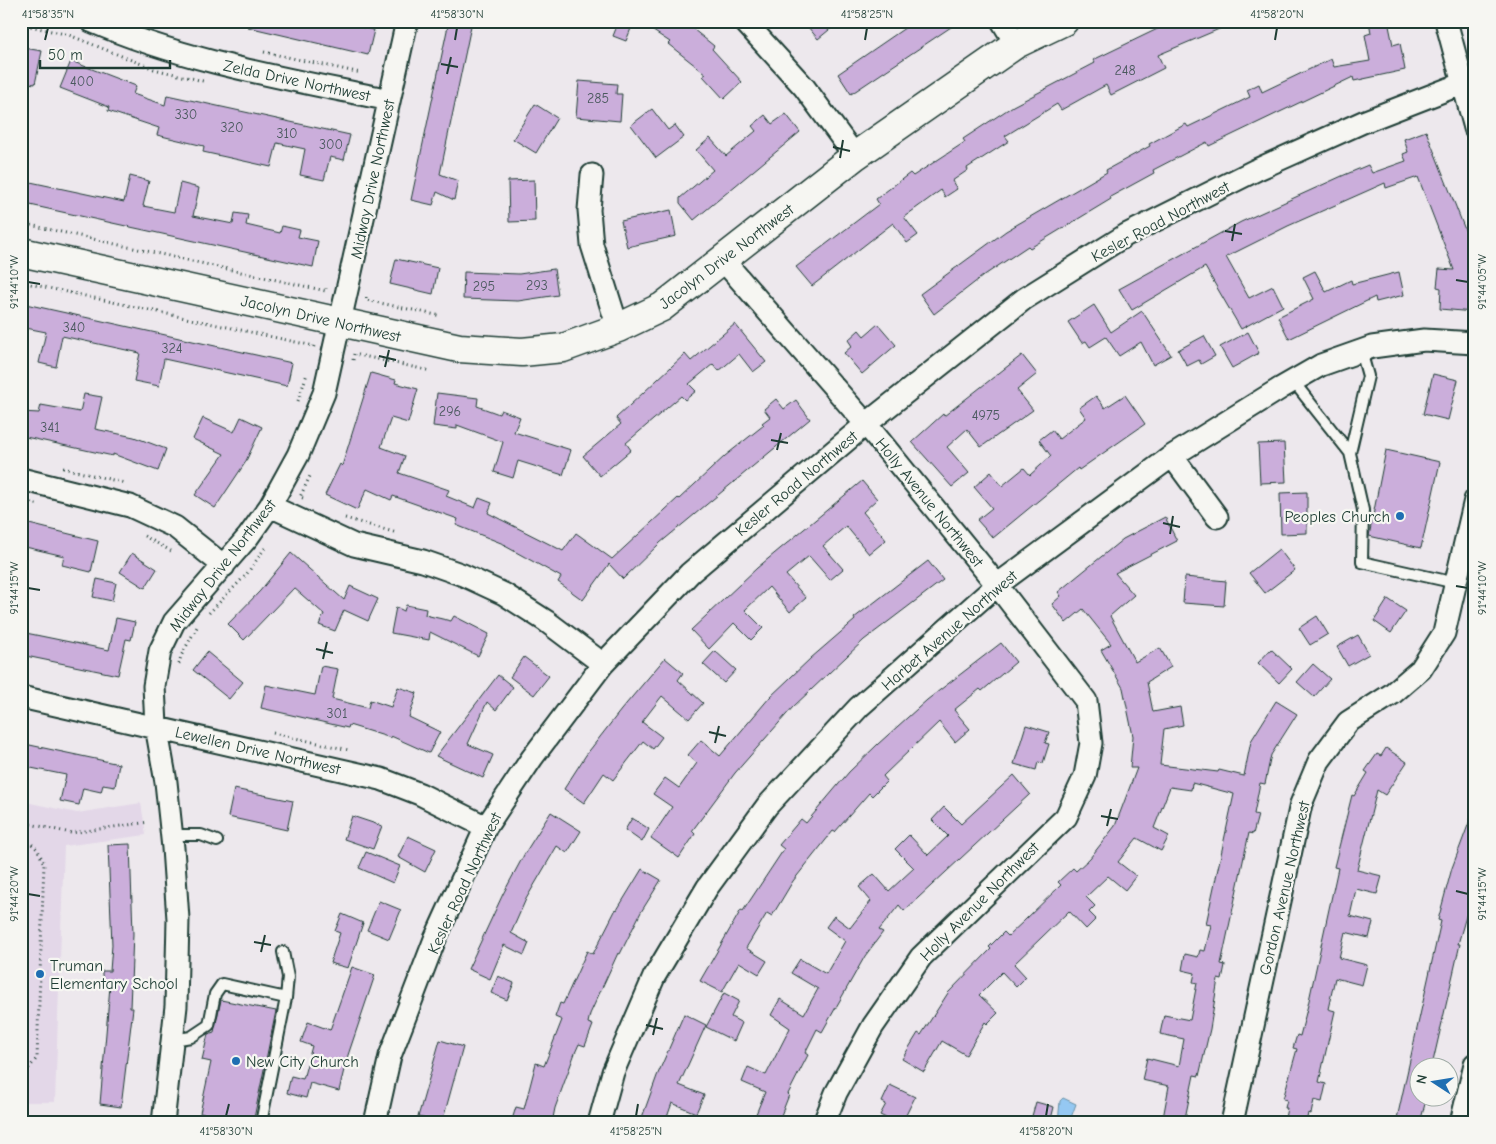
<svg xmlns="http://www.w3.org/2000/svg" width="1496" height="1144" viewBox="0 0 1496 1144" font-family="'Comic Neue',sans-serif">
	<rect width="100%" height="100%" fill="#ede8ed"/>
	<filter id="ink" filterUnits="userSpaceOnUse"><feTurbulence type="fractalNoise" baseFrequency=".02" numOctaves="2"/><feDisplacementMap in="SourceGraphic" scale="10" xChannelSelector="R" yChannelSelector="G"/><feConvolveMatrix kernelMatrix="1 2 1 2 8 2 1 2 1" color-interpolation-filters="sRGB"/></filter>
	<g filter="url(#ink)">
		<path fill="#e3d7e8" d="M21 801 77 813 141 803 146 835 64 846 55 1102H21Z"/>
		<path fill="#95c8f2" stroke="#6690a6" d="M1063 1098 1076 1104 1069 1123H1058L1060 1101Z"/>
		<path fill="#cbaedb" stroke="#1f3d34" d="M249 21H321L341 26V23L374 30 368 55 248 27Z
			M449 21H472L440 174 458 181 454 200 437 192 433 205 411 200Z
			M619 21H634L626 41 613 36Z
			M638 21H683L714 46 712 49 742 82 724 99 703 76 706 74 668 44 670 42Z
			M803 21H840L818 39Z
			M915 21H960L851 94 838 74Z
			M1174 21H1238L1158 55 1164 68 1111 95 1106 85 1061 110 1057 104 1005 136 1009 141 967 168 968 170 952 181 957 189 945 197 941 190 904 217 918 235 907 243 893 223 812 286 796 267 879 204 876 199 910 173 913 176 965 142 963 139 1013 106 1095 63 1093 60Z
			M1369 21H1388L1393 45 1400 43 1405 70 1354 81 1353 77 1209 146 1207 142 1153 170 1154 173 1110 197 1111 199 1030 248 1028 246 983 276 934 314 920 294 1006 231 1107 172 1106 170 1150 146 1149 144 1186 124 1188 127 1250 97 1247 90 1259 84 1262 92 1331 59 1334 67 1370 61 1365 35 1371 33Z
			M24 48 42 51 35 84 21 82V56Z
			M71 61 136 86 133 94 165 105 167 95 350 135 344 160 330 157 324 180 300 175 305 149 277 143 271 167 203 152 204 146 157 135 159 128 108 111 109 107 60 88Z
			M579 81 617 84 616 94H622L620 121 576 117Z
			M535 104 557 118 536 153 513 139Z
			M652 109 668 130 675 125 684 137 656 158 631 125Z
			M786 114 800 132 694 220 680 203V198L713 170 696 150 710 138 726 156 756 131 752 126 765 115 772 124Z
			M1426 131 1475 255 1473 312 1440 309 1441 288 1437 287 1439 269 1454 270 1418 177 1386 188 1385 183 1288 226 1226 257 1249 298 1273 286 1283 306 1241 329 1205 267 1132 310 1119 289 1241 222 1342 176 1368 165 1372 173 1406 161 1403 154 1408 152 1404 139Z
			M130 176 149 181 143 206 174 212 180 183 199 188 193 216 233 224 235 213 248 215 246 225 280 233 282 226 300 230 298 237 318 241 313 267 21 203V180L124 202Z
			M534 180 535 221 509 222 508 181Z
			M671 210 676 236 627 247 621 221Z
			M396 259 438 268 433 294 390 284Z
			M554 269 558 295 518 301 463 299 464 272 519 274Z
			M1315 271 1326 292 1351 280 1352 284 1399 272 1404 295 1376 302 1375 297 1289 339 1278 317 1314 299 1303 277Z
			M21 303 292 363 287 386 164 359 159 386 134 381 140 353 62 336 56 367 39 363 46 332 21 327Z
			M1094 305 1111 332 1142 311 1171 355 1153 365 1141 342 1119 356 1106 337 1090 347 1086 341 1082 343 1068 322Z
			M735 324 766 362 753 372 739 354 719 371 713 364 689 384 696 391 685 400 681 396 626 443 631 450 600 476 583 456 621 424 616 418 685 354 691 361Z
			M878 324 896 345 862 374 844 353 852 346 848 340 859 330 864 336Z
			M1248 332 1259 353 1232 368 1220 347Z
			M1204 336 1215 356 1201 364 1199 360 1187 366 1178 350Z
			M1022 355 1037 374 1017 390 1033 410 981 447 967 429 947 447 969 473 952 487 912 442 943 414 944 416Z
			M371 373 396 380 395 383 418 389 408 423 391 418 381 447 405 456 399 473 449 490 446 496 475 508 479 498 492 503 488 513 563 551 576 533 612 559 678 498 679 499 725 456 764 425 762 423 770 417 764 409 776 399 784 409 796 400 810 419 660 543 623 579 609 564 583 600 558 582 561 577 505 546 506 545 456 525 458 519 393 496 391 500 367 489 357 510 325 495 340 464 342 466Z
			M1433 374 1458 380 1448 420 1423 414Z
			M437 393 478 398 477 406 499 414 501 410 520 417 514 432 571 450 563 475 518 461 513 478 494 472 503 442 457 425V429L433 426Z
			M84 394 102 397 95 429 134 437 166 449 158 471 113 454V456L21 436V412L39 413 41 405 80 412Z
			M1125 395 1145 424 1079 470 1078 468 993 538 977 520 992 508 974 487 991 472 1002 486 1024 468 1030 475 1051 456 1039 440 1052 430 1059 439 1086 418 1079 408 1096 396 1105 408Z
			M241 417 262 427 245 463 215 508 195 495 224 454 193 439 203 418 234 432Z
			M1284 443 1286 482 1260 483 1258 444Z
			M1386 450 1440 462 1421 548 1369 536Z
			M862 481 877 499 863 512 886 540 869 554 846 526 823 546 843 569 830 580 809 556 786 575 806 598 790 612 769 587 745 610 763 628 751 640 734 623 709 649 691 630 757 568Z
			M1307 492V533L1281 534 1280 493Z
			M1165 517 1177 541 1115 573 1134 595 1110 616 1135 662 1160 648 1171 667 1147 682 1153 712 1180 707 1183 725 1164 729 1160 765 1218 772 1219 770 1244 776 1251 741 1276 701 1297 714 1271 755 1265 784 1260 783 1254 814 1258 815 1253 834 1249 833 1221 964 1225 965 1222 980 1218 979 1210 1029 1199 1076 1194 1075 1184 1123 1163 1118 1169 1086 1142 1080 1147 1058 1179 1066 1184 1039 1160 1034 1164 1015 1190 1020 1197 983 1193 982 1195 973 1182 970 1185 954 1198 957 1200 950 1205 951 1211 925 1206 924 1234 794 1192 783 1191 790 1170 787 1154 828 1169 836 1161 851 1137 838 1118 862 1136 876 1125 890 1108 876 1086 897 1095 906 1089 912 1096 919 1086 929 1069 911 1014 964 1026 977 1016 987 1002 972 979 995 998 1013 987 1024 985 1022 966 1055 942 1041 924 1072 902 1059 918 1033 921 1035 948 993 991 949 989 947 1004 932 1008 936 1025 920 1061 885 1058 882 1073 868 1076 871 1090 858 1115 826 1137 768H1130L1133 736 1123 688 1101 650 1111 644 1083 609 1066 623 1052 604 1061 596 1058 592 1123 539Z
			M21 522 98 541 91 572 62 565 64 556 21 546Z
			M1279 549 1295 570 1265 593 1249 573Z
			M132 553 157 569 145 588 120 572Z
			M291 553 344 600 350 586 378 599 368 621 344 610 335 631 319 625 324 614 294 588 244 640 228 624 260 591Z
			M928 561 943 580 864 640 793 707 735 773 692 831 695 834 679 858 651 838 672 807 653 794 665 778 679 788 697 763 688 755 701 740 720 756 770 697 811 658 855 620 854 618Z
			M1185 577 1226 581 1224 606 1183 603Z
			M97 579 116 583 112 601 93 597Z
			M1388 599 1406 611 1391 633 1374 621Z
			M406 605 426 609 425 615 451 621 454 616 489 634 478 656 430 632 429 640 391 633 396 607 404 611Z
			M1317 616 1328 634 1310 645 1299 628Z
			M116 618 135 622 131 640 126 639 118 675 21 655V632L109 650Z
			M1358 635 1369 654 1348 666 1337 647Z
			M1001 643 1016 662 982 691 980 689 954 710 970 729 955 742 939 722 883 776 887 781 872 796 869 793 835 832 833 831 793 881 772 916 767 913 746 948 767 961 759 974 739 962 722 992 700 981 741 910 743 911 784 849 779 845 801 819 806 823 849 772 878 744 927 700Z
			M1271 649 1292 669 1279 683 1258 663Z
			M715 651 736 670 724 683 703 664Z
			M207 652 243 682 229 699 193 670Z
			M524 657 549 676 534 695 510 677Z
			M665 658 683 673 678 680 703 703 689 719 662 696 642 722 662 737 653 749 643 741 613 780 604 773 584 803 564 789 586 755 621 710Z
			M1313 664 1330 679 1314 697 1297 682Z
			M321 666 338 669 332 699 368 708 370 700 391 707 398 687 417 693 409 717 440 732 429 753 391 736V738L349 725 348 728 261 708 266 685 315 695Z
			M498 675 513 687 496 710 487 702 468 744 493 755 483 778 436 756Z
			M1026 725 1049 732 1045 743 1049 744 1043 763 1038 762 1036 770 1014 764Z
			M25 744 119 764 115 787 103 785 101 792 83 788 79 805 60 801 66 775 21 766Z
			M1386 748 1407 762 1385 795 1377 790 1357 870 1382 876 1377 894 1356 889 1350 916 1373 922 1369 938 1345 932 1339 958 1367 965 1362 985 1335 978 1328 1009 1335 1011 1319 1082 1326 1084 1322 1102 1314 1100 1311 1114 1308 1113 1306 1123H1284L1287 1108H1285L1287 1100 1283 1099 1297 1049 1293 1048 1297 1035 1300 1036 1308 1005 1338 868 1334 867 1352 795 1354 796 1368 773 1365 771 1377 754 1381 756Z
			M1014 775 1030 794 904 911 899 905 879 930 883 932 865 956 822 1032 817 1029 805 1053 808 1055 788 1094 789 1095 778 1123 756 1114 765 1092 742 1082 748 1067 766 1075 790 1028 771 1015 780 999 804 1014 818 989 791 973 800 959 826 974 845 941 826 927 834 916 850 928 871 901 859 887 874 874 889 891 914 868 895 849 909 835 928 855 948 836 932 820 944 807 961 824Z
			M234 789 293 801 287 830 228 817Z
			M551 812 581 831 567 853 557 846 526 899 511 933 529 943 524 955 504 945 490 979 468 969 503 894 525 853Z
			M1473 812 1475 885 1458 944H1460L1432 1066H1418V1096H1427L1420 1123H1396L1441 921 1438 920 1452 868Z
			M352 816 382 826 373 849 344 839Z
			M632 818 649 829 642 842 625 830Z
			M408 836 436 849 425 872 398 857Z
			M130 844 133 934 130 1008H133L121 1107 100 1104 110 986 102 985V971H110L112 945 108 845Z
			M366 852 400 866 393 883 359 868Z
			M642 869 661 880 641 912 620 954 618 953 590 1014 588 1023 593 1025 585 1046 579 1044 575 1053 555 1108 553 1118 558 1119 557 1123H511L516 1107 524 1109 536 1063 544 1066 562 1020 555 1017 560 1003 563 1004 587 951 593 954 616 909 617 910Z
			M379 901 401 910 389 939 367 930Z
			M342 914 363 923 348 968 330 963 340 933 335 931Z
			M352 967 375 975 346 1061 339 1091 310 1083 306 1098 287 1093 291 1076 303 1079 312 1046 301 1042 308 1022 330 1030Z
			M498 976 514 983 507 1000 491 993Z
			M724 993 739 1001 731 1017 742 1023 734 1041 706 1027Z
			M221 1000 276 1011 253 1123H212L205 1114 200 1113 211 1062 202 1060 208 1034 214 1032Z
			M684 1014 706 1025 679 1085 704 1095 696 1113 672 1103 665 1123H640L657 1076Z
			M440 1040 463 1047 442 1123H426L427 1119 418 1117Z
			M890 1085 915 1097 902 1123H896L880 1115 886 1104 882 1102Z
			M1036 1102 1054 1107 1050 1123H1030Z"/>
		<g fill="none" stroke-linecap="round" stroke-linejoin="round">
			<defs>
				<path id="lane" d="M1293 381 1350 453 1363 510 1362 562 1456 583
					M1350 453 1368 376 1361 351
					M172 835H201L217 841
					M173 1040 191 1037 209 1025 215 994 222 984 286 998
					M261 1123 286 998 288 977 283 952"/>
				<path id="street" d="M91 21C186 62 289 79 389 100
					M744 21 804 87 855 156
					M1002 21 1016 44
					M1446 21 1475 128
					M592 175 589 210 592 245 618 328
					M723 260 866 424 997 585 1086 701 1091 743 1085 776 1066 817 921 957 873 1026 836 1093 824 1123
					M1172 456 1217 517
					M21 479 130 506 175 527 224 566
					M270 506 354 545 423 561 463 575 504 594 546 621 603 664
					M21 697 381 779 420 794 486 827
					M163 1123 176 1006 178 919 173 848 166 782 156 726 154 686 160 651 174 622 248 537 270 506 298 455 324 393 407 21
					M375 1123 390 1056 435 939 486 827 532 758 603 664 690 573 866 424 1024 299 1126 235 1256 170 1363 122 1461 84
					M599 1123 613 1072 654 977 707 888 767 806 859 707 997 585 1172 456 1281 388 1321 365 1372 347 1424 340 1475 343
					M1232 1123 1301 804 1319 761 1348 722 1392 694 1421 669 1444 633 1475 500
					M1461 1123 1475 1064"/>
				<path id="secondary" d="M21 252 459 348 522 352 563 348 618 328 662 307 855 156 1016 44 1064 21"/>
			</defs>
			<use href="#lane" stroke="#1f3d34" stroke-width="14"/>
			<use href="#street" stroke="#1f3d34" stroke-width="25"/>
			<use href="#secondary" stroke="#1f3d34" stroke-width="31"/>
			<path stroke="#1f3d34" stroke-width="3" stroke-dasharray="1 4" stroke-linecap="butt" d="M21 24 69 35 154 69 203 81
				M264 52 361 73
				M21 223 326 291V288
				M21 282 314 346 313 349
				M366 297V300L441 316
				M353 360 354 354 431 371
				M298 401 307 374
				M63 468 125 483
				M303 498 300 497 311 474
				M21 501 40 505
				M345 518 397 533
				M144 536 171 551
				M209 613 246 575 265 548
				M179 664 181 656 197 627
				M273 733 349 750
				M21 822 71 833 149 822
				M21 834 38 850 44 864 37 1058 21 1078"/>
			<use href="#lane" stroke="#f6f6f2" stroke-width="10"/>
			<use href="#street" stroke="#f6f6f2" stroke-width="21"/>
			<use href="#secondary" stroke="#f6f6f2" stroke-width="28"/>
		</g>
	</g>
	<path fill="none" stroke="#1f3d34" stroke-width="2" d="M45 40 48 28M455 40 457 28M865 40 867 28M1275 40 1277 28M441 64 458 67M447 74 451 57M833 147 850 151M840 158 843 140M1225 231 1242 234M1232 241 1235 224M1456 280 1468 282M28 282 40 284M379 356 396 360M385 367 389 350M771 440 788 443M777 450 781 433M1163 523 1180 527M1170 534 1173 516M1456 586 1468 588M28 588 40 590M316 649 333 653M323 659 327 642M709 732 726 736M715 743 719 726M1101 816 1118 819M1107 826 1111 809M1456 891 1468 894M28 894 40 896M254 942 271 945M261 952 265 935M646 1025 663 1029M653 1035 657 1018M226 1116 229 1104M636 1116 638 1104M1046 1116 1048 1104"/>
	<g fill="#1f6fb2" stroke="#f6f6f2" stroke-width="2">
		<circle cx="1400" cy="516" r="5"/>
		<circle cx="40" cy="974" r="5"/>
		<circle cx="236" cy="1061" r="5"/>
	</g>
	<g text-anchor="middle" stroke-width="4.5" stroke-linejoin="round" paint-order="stroke">
		<g font-size="14" fill="#4a595e">
			<text x="1125" y="75">248</text>
			<text x="82" y="86">400</text>
			<text x="598" y="103">285</text>
			<text x="186" y="119">330</text>
			<text x="232" y="132">320</text>
			<text x="287" y="138">310</text>
			<text x="331" y="149">300</text>
			<text x="537" y="290">293</text>
			<text x="484" y="291">295</text>
			<text x="74" y="332">340</text>
			<text x="172" y="353">324</text>
			<text x="450" y="416">296</text>
			<text x="986" y="420">4975</text>
			<text x="50" y="432">341</text>
			<text x="337" y="718">301</text>
		</g>
		<g font-size="16" fill="#1f3d34" stroke="#f6f6f2">
			<text transform="translate(297 80) rotate(12)" y="6">Zelda Drive Northwest</text>
			<text transform="translate(372 179) rotate(-78)" y="6">Midway Drive Northwest</text>
			<text transform="translate(1160 221) rotate(-28)" y="6">Kesler Road Northwest</text>
			<text transform="translate(726 256) rotate(-37)" y="6">Jacolyn Drive Northwest</text>
			<text transform="translate(321 318) rotate(13)" y="6">Jacolyn Drive Northwest</text>
			<text transform="translate(796 483) rotate(-40)" y="6">Kesler Road Northwest</text>
			<text transform="translate(930 502) rotate(51)" y="6">Holly Avenue Northwest</text>
			<text transform="translate(222 565) rotate(-52)" y="6">Midway Drive Northwest</text>
			<text transform="translate(949 630) rotate(-41)" y="6">Harbet Avenue Northwest</text>
			<text transform="translate(258 750) rotate(13)" y="6">Lewellen Drive Northwest</text>
			<text transform="translate(464 883) rotate(-65)" y="6">Kesler Road Northwest</text>
			<text transform="translate(1284 888) rotate(-77)" y="6">Gordon Avenue Northwest</text>
			<text transform="translate(979 901) rotate(-45)" y="6">Holly Avenue Northwest</text>
		</g>
		<g font-size="16" fill="#1f3d34" stroke="#f6f6f2" text-anchor="start">
			<text x="1390" y="522" text-anchor="end">Peoples Church</text>
			<text x="50" y="971">Truman<tspan x="50" dy="18">Elementary School</tspan></text>
			<text x="246" y="1067">New City Church</text>
		</g>
	</g>
	<rect width="1496" height="1144" fill="none" stroke="#f6f6f2" stroke-width="55"/>
	<g transform="translate(1434 1082) rotate(282)"><circle r="24" fill="#f6f6f2" stroke="#a0aca6"/>
	<path d="M0-4L9 19L0 12L-9 19Z" fill="#1f6fb2"/>
	<text y="-8" font-size="14" font-weight="bold" text-anchor="middle" fill="#1f3d34">N</text>
	</g>
	<path d="M40 60v8h130v-8" fill="none" stroke="#1f3d34" stroke-width="2.5"/>
	<text x="48" y="60" font-size="15" fill="#1f3d34" stroke="#f6f6f2" stroke-width="4" paint-order="stroke">50 m</text>
	<rect x="28" y="28" width="1440" height="1088" fill="none" stroke="#1f3d34" stroke-width="2"/>
	<g font-size="12" text-anchor="middle" fill="#1f3d34">
		<text x="48" y="18">41°58'35"N</text>
		<text x="457" y="18">41°58'30"N</text>
		<text x="867" y="18">41°58'25"N</text>
		<text x="1277" y="18">41°58'20"N</text>
		<text transform="translate(14 282) rotate(-90)" y="4">91°44'10"W</text>
		<text transform="translate(1482 282) rotate(-90)" y="4">91°44'05"W</text>
		<text transform="translate(14 588) rotate(-90)" y="4">91°44'15"W</text>
		<text transform="translate(1482 588) rotate(-90)" y="4">91°44'10"W</text>
		<text transform="translate(14 894) rotate(-90)" y="4">91°44'20"W</text>
		<text transform="translate(1482 894) rotate(-90)" y="4">91°44'15"W</text>
		<text x="226" y="1135">41°58'30"N</text>
		<text x="636" y="1135">41°58'25"N</text>
		<text x="1046" y="1135">41°58'20"N</text>
	</g>
</svg>
